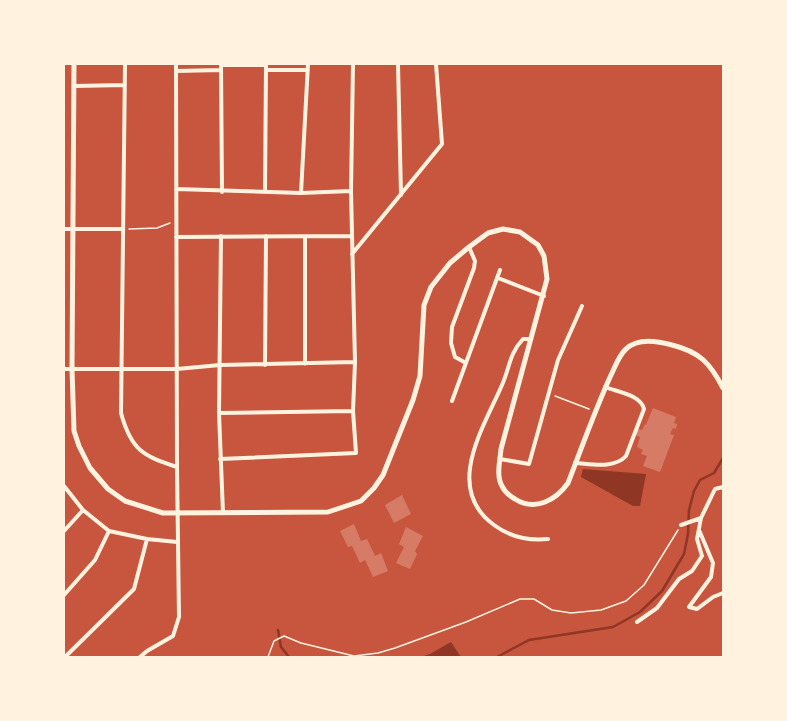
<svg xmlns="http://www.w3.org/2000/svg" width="787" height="721" viewBox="0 0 787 721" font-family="'DejaVu Sans',sans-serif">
	<rect width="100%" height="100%" fill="#c8553d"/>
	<path fill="#8f3625" d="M583 469 646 474 640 506H633L581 477Z
		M451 642 461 657H421L430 654Z"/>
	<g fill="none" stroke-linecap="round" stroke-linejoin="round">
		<path stroke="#8f3625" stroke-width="2.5" d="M278 630 281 647 289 657
			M497 657 529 640 613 627 640 612 662 591 684 554 688 534 689 510 694 491 700 480 714 473 723 458"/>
	</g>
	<path fill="#d67c66" d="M653 408 676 417 674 423 677 424 676 429 673 428 670 434 674 435 660 472 643 466 647 456 641 454 643 450 637 447 640 437 635 435 638 429 642 430 645 424 646 425Z
		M402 495 411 514 394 523 385 505Z
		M354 524 361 541 367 539 375 556 381 553 388 571 373 577 365 560 360 563 352 546 348 547 340 531Z
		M406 527 423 536 415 551 417 554 410 569 396 563 404 547 399 544Z"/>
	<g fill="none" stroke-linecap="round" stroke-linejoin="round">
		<path stroke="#fff3e0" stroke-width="1.5" d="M129 229 157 228 170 223
			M555 396 589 409
			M268 657 274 641 284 636 301 643 354 656 378 653 395 648 466 622 520 599H534L552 610 571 613 601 610 626 601 644 585 678 530"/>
		<path stroke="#fff3e0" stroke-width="4" d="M125 64 121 413C131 450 143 456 177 467
			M221 64 222 192
			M398 64 401 195
			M221 65H266
			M266 70H308
			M176 71 221 70
			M74 86 125 85
			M176 189 301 193 351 191
			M265 192 266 64
			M301 193 308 64
			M64 229H123
			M221 236 219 413 223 513
			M176 237 351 236
			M352 254 442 144 436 64
			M498 278 544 296
			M531 339H523C509 354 510 367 502 385 484 427 443 488 494 525 510 537 528 541 548 539
			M466 363 455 357 451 343 452 327 474 268 475 261 469 247
			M305 364V237
			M265 365 266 236
			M64 369H177L220 365 355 362
			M452 401 500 270
			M219 413 353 411
			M220 459 356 453 353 411 355 362 351 191 353 64
			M500 459 529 464 558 360 582 306
			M575 463C592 464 614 469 626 456L644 409C641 395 618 392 605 387
			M64 486 83 510 109 531 147 539 134 589 65 657
			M681 525 701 518 715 489 723 487
			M699 530 713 563 711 577 689 607 697 609 713 597 723 593
			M64 531 83 510
			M147 539 177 542
			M64 595 95 560 109 531
			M637 622 657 608 679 579 692 571 702 556 697 539 701 518
			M140 657 147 651 173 636 179 617 177 467 176 64"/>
		<path stroke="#fff3e0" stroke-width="5" d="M74 64 72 369 74 431 79 446 90 468 108 489 125 501 163 513 328 512 361 501 374 488 383 475 413 400 420 376 424 305 431 287 450 263 469 247 488 233 503 229 520 232 538 245 544 256 547 279 501 449C500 461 496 476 502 486 504 491 510 496 515 499 535 512 556 500 568 483 582 447 595 410 611 375 615 367 619 355 626 349 638 337 658 341 672 345 700 352 710 363 723 388"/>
	</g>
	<rect width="787" height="721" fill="none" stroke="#fff3e0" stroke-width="130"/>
</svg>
